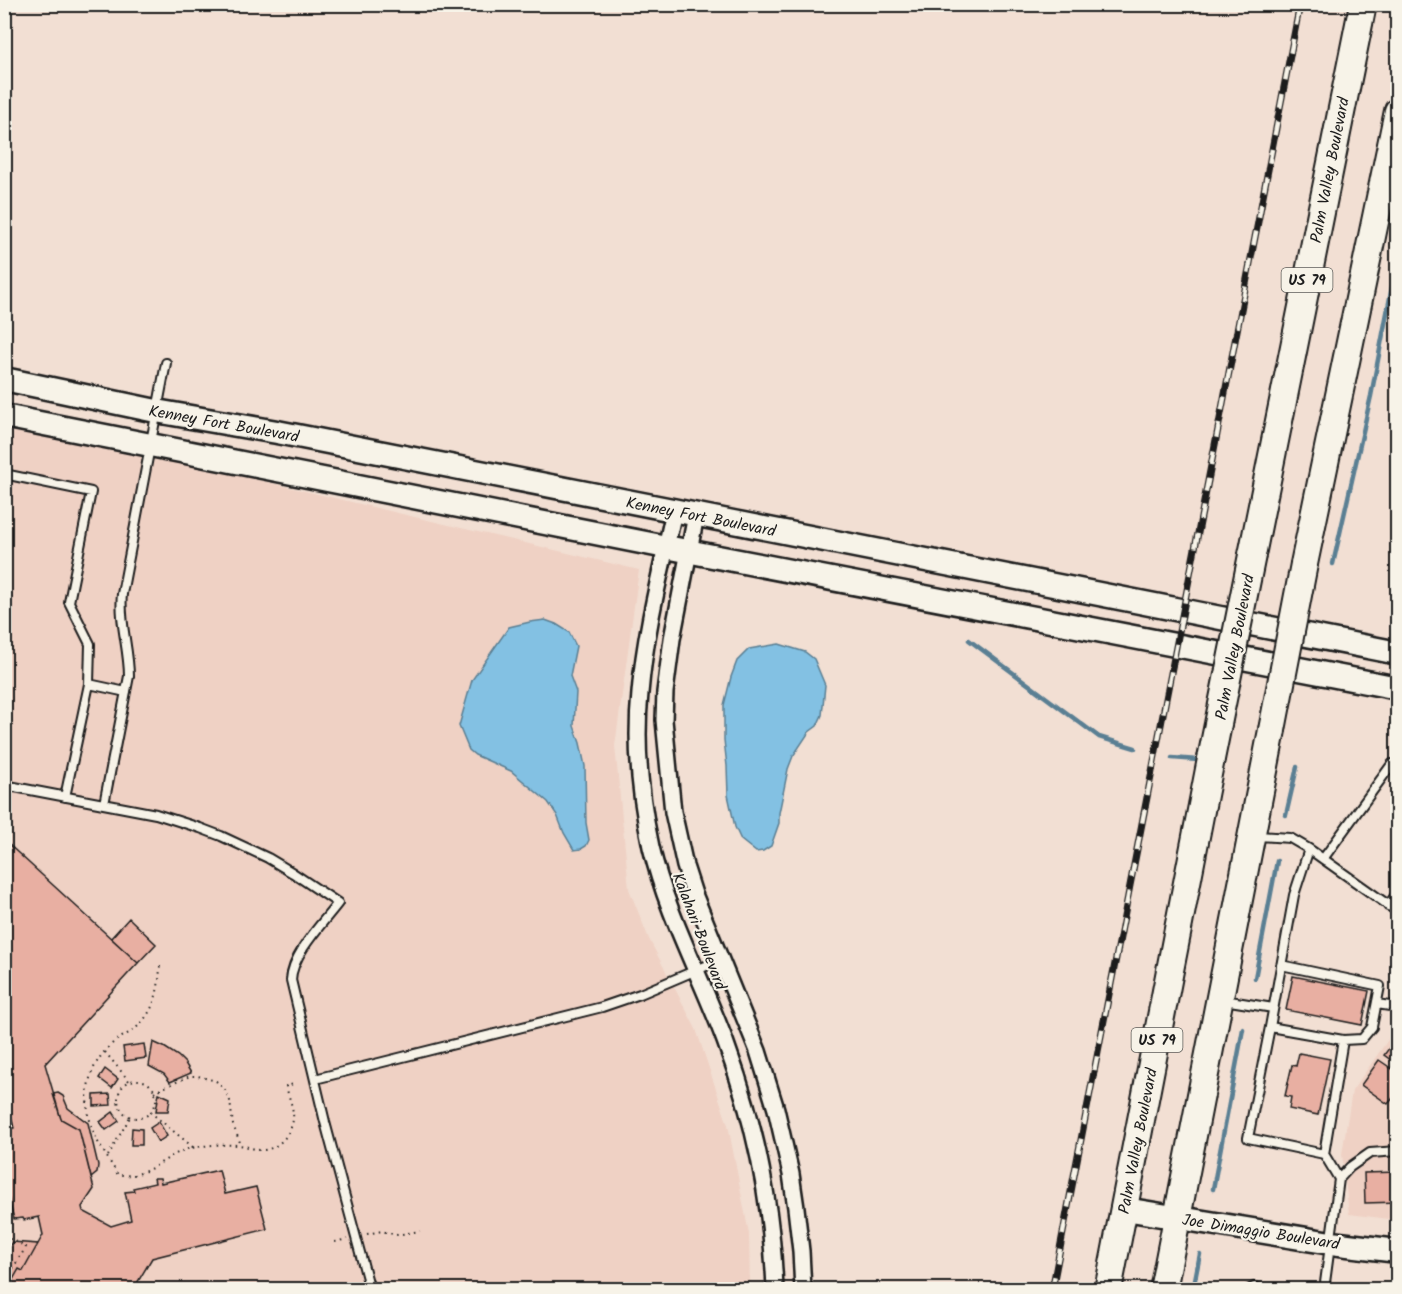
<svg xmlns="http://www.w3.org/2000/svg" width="1402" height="1294" viewBox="0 0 1402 1294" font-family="Kalam,sans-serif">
	<rect width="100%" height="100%" fill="#f2dfd3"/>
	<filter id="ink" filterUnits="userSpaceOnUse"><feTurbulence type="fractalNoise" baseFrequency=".0167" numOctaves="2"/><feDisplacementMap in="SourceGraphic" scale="12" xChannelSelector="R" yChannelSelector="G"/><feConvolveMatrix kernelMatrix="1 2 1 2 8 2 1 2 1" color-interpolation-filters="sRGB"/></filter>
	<g filter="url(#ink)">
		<path fill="#efd1c4" d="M4 426 212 469 639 570 615 746 629 889 649 939 696 1029 728 1125 749 1234 750 1289H5Z
			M1397 1027V1220L1349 1214 1342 1154 1352 1091Z"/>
		<path fill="#83c1e3" stroke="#5a7f93" stroke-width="1.5" d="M545 620 556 624 569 632 576 646 570 676 576 692 574 726 580 743 585 766 586 823 589 840 586 846 581 849 574 850 564 833 557 815 548 802 511 771 475 755 469 750 459 726 472 680 509 627 530 622Z
			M779 644 805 652 814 659 825 685 822 715 817 726 809 732 793 756 788 769 779 813V823L771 846 763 851 756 852 741 840 735 827 728 795 727 766 724 740V705L731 677 737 661 749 649Z"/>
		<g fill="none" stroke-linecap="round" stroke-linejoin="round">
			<path stroke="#5a7f93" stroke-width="4.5" d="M1333 564 1371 396 1398 256
				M969 640 1099 737 1135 748
				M1172 758 1198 760
				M1286 815 1297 767
				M1255 978 1277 861
				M1213 1189 1243 1029
				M1193 1290 1200 1254"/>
		</g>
		<path fill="#e8afa2" stroke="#1c1c1c" stroke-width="1.5" d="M6 842 138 963 45 1064 61 1119 79 1129 94 1189 82 1207 83 1211 111 1226 131 1220 125 1192 134 1191 133 1188 155 1183 154 1178H160L161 1183 219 1170 225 1194 256 1187 267 1229 152 1258 133 1290H7L19 1269 23 1271 43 1235 39 1217 24 1220 23 1218 14 1219 4 1182V1140L10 1139 8 1129 14 1128 4 1089V843Z
			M129 918 156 944 138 963 111 938Z
			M1293 976 1369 991 1362 1025 1286 1010Z
			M1398 1036V1065L1384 1055Z
			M153 1042 164 1047 178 1056 185 1063 191 1073 170 1082 164 1074 149 1066Z
			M144 1044 146 1058 125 1061 123 1047Z
			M1299 1053 1330 1059 1318 1115 1289 1109 1291 1097 1285 1096 1292 1065 1296 1066Z
			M1379 1060 1398 1073V1092L1388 1104 1361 1085Z
			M105 1069 118 1079 112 1088 99 1078Z
			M58 1093 63 1096 68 1108 88 1123 98 1165 97 1173 91 1178 79 1129 61 1119 53 1094Z
			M159 1093 170 1098 168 1111H156Z
			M110 1094 111 1105 94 1106V1095Z
			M113 1112 119 1121 106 1130 100 1122Z
			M159 1122 167 1136 158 1142 150 1128Z
			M132 1128 142 1129V1145H131Z
			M1398 1172V1202L1365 1203 1364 1173Z
			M12 1242 38 1244 23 1271 19 1269 7 1290H4L7 1285 9 1274V1263L7 1250Z
			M1346 1284 1378 1287V1290H1346Z"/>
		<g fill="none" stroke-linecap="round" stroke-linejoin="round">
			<defs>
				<path id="service" d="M4 474 91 492 69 602 90 644 89 684
					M4 785 156 814 200 828 221 836 268 858 293 873 338 903C322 924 292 954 291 980L325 1122 370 1290
					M65 797 89 684 126 692
					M104 804 129 676C129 649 119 621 122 594L166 363
					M1257 836 1290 838 1309 849 1294 895 1270 1027 1248 1138 1324 1154 1339 1179
					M1309 849 1398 912
					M1323 859 1392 764H1398
					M1388 906 1398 892
					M1281 965 1380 986 1372 1027 1362 1039 1343 1040
					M1224 1000 1273 1008
					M1377 1004 1390 1006 1398 1003
					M1270 1027 1343 1040 1324 1154
					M315 1079 602 1007 640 994 720 960
					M1248 1290 1254 1287 1267 1290
					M1324 1290 1339 1179 1350 1167 1370 1153 1398 1151"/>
				<path id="minor" d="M674 511C661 571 645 632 640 693 635 744 640 797 651 847 667 915 701 976 725 1041 755 1121 772 1205 775 1290
					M696 515 672 639 665 692 664 720 673 812 685 866 694 894 758 1051 776 1109 791 1174 796 1208 801 1251 803 1290"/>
				<path id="secondary" d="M4 379 156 411 277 432 1398 653
					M4 416 666 547 1398 688
					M1125 1209 1331 1243 1398 1251"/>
				<path id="trunk" d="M1252 555 1363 4
					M1304 564 1398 111
					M1108 1290 1211 759
					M1163 1290 1272 730"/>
			</defs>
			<use href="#service" stroke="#1c1c1c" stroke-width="12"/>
			<use href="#minor" stroke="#1c1c1c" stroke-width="20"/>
			<use href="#secondary" stroke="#1c1c1c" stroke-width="27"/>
			<use href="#trunk" stroke="#1c1c1c" stroke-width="30"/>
			<path stroke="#1c1c1c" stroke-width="2" stroke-dasharray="1.5 4.5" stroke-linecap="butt" d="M160 966C159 990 155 1011 136 1028 129 1034 120 1037 113 1043 82 1070 81 1109 99 1144 105 1154 112 1165 118 1175 125 1175 131 1176 137 1174 154 1170 169 1155 187 1149 203 1145 221 1144 237 1145 247 1145 255 1151 264 1150 281 1148 295 1129 293 1113 292 1104 288 1095 286 1086L294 1084
				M105 1052 130 1082
				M118 1099a19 19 0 1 1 38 0a19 19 0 1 1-38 0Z
				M154 1092 190 1076H198L216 1081 225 1090 230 1101 233 1125 241 1145
				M150 1112 194 1148
				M4 1128 14 1125
				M108 1156 130 1117
				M367 1234 382 1231 396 1235 420 1231
				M4 1237 13 1240 26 1247 4 1283
				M335 1242 347 1239"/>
			<use href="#service" stroke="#f7f3e8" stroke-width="8"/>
			<use href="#minor" stroke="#f7f3e8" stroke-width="15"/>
			<use href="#secondary" stroke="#f7f3e8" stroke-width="22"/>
			<use href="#trunk" stroke="#f7f3e8" stroke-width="26"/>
			<defs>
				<path id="rail" d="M1052 1290 1300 4"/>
			</defs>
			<use href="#rail" stroke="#1c1c1c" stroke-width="7"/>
			<use href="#rail" stroke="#f7f3e8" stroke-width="4.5" stroke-dasharray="14" stroke-linecap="butt"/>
			<defs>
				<path id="trunk-bridge" d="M1272 730 1304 564
					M1211 759 1252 555"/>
			</defs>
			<use href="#trunk-bridge" stroke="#1c1c1c" stroke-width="30" stroke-linecap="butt"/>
			<use href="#trunk-bridge" stroke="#f7f3e8" stroke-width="26"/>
		</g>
	</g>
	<g text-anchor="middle" stroke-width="4.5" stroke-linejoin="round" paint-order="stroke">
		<g fill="#f7f3e8" stroke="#5e5c59" stroke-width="1.5">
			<rect x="1281.5" y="268" width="51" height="24" rx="4.5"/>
			<rect x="1131.5" y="1028" width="51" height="24" rx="4.5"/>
		</g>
		<g font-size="15" font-weight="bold" fill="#1c1c1c">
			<text x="1307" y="285">US 79</text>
			<text x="1157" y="1045">US 79</text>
		</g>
		<g font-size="16" fill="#1c1c1c" stroke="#f7f3e8">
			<text transform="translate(1329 170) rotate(-79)" y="6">Palm Valley Boulevard</text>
			<text transform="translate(224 423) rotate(10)" y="6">Kenney Fort Boulevard</text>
			<text transform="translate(701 516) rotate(11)" y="6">Kenney Fort Boulevard</text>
			<text transform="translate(1234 647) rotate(-79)" y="6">Palm Valley Boulevard</text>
			<text transform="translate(700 931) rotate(69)" y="6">Kalahari Boulevard</text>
			<text transform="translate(1137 1141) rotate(-79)" y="6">Palm Valley Boulevard</text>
			<text transform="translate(1261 1231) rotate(9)" y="6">Joe Dimaggio Boulevard</text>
		</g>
	</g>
	<rect width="1402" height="1294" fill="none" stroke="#f7f3e8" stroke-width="24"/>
	<rect x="12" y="12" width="1378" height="1270" fill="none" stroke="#1c1c1c" stroke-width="2" filter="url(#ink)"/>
</svg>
